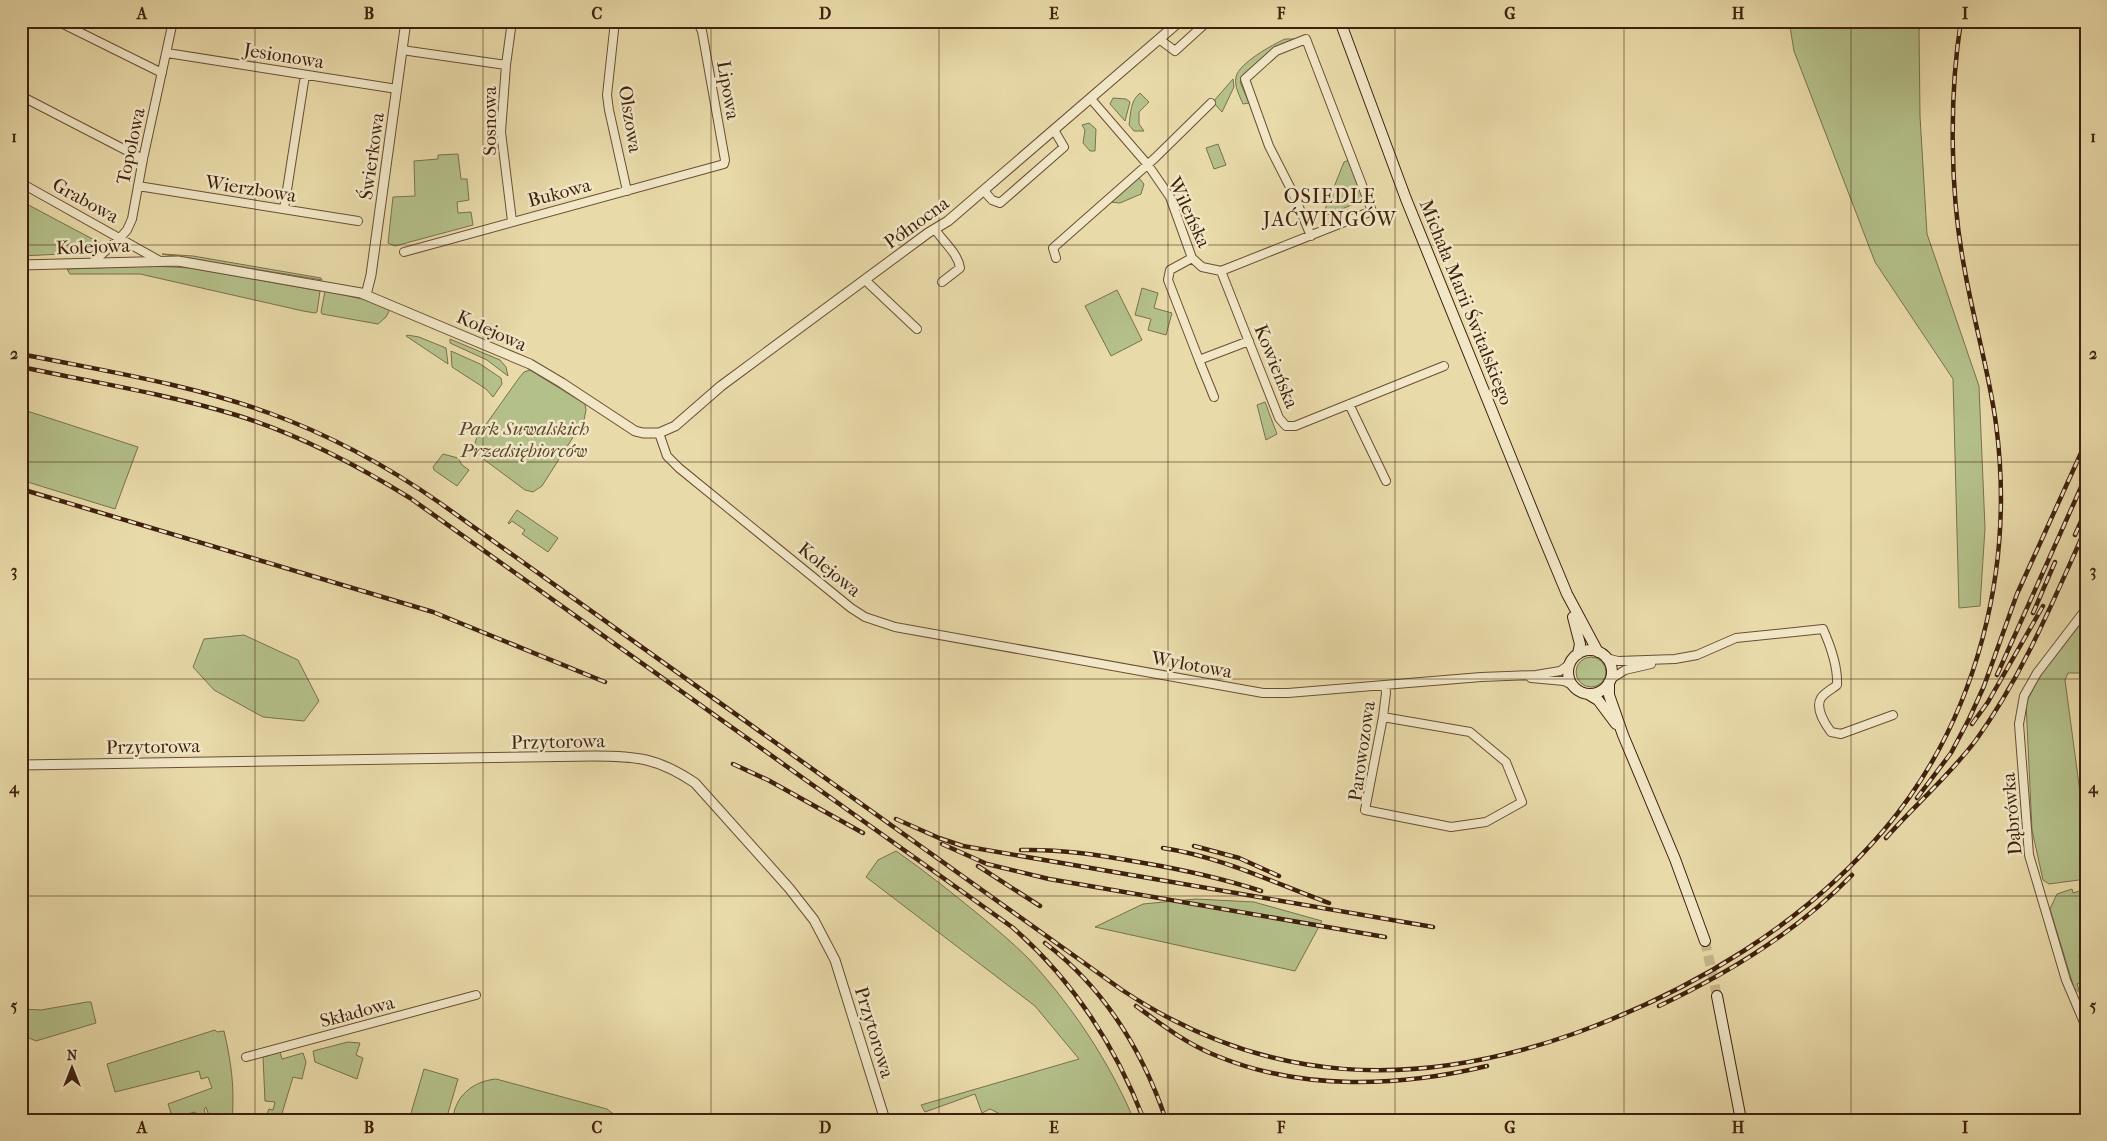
<svg xmlns="http://www.w3.org/2000/svg" width="2107" height="1141" viewBox="0 0 2107 1141" font-family="'IM FELL French Canon',serif">
	<rect width="100%" height="100%" fill="#e9daa9"/>
	<filter id="stains"><feTurbulence type="fractalNoise" baseFrequency=".004" numOctaves="4"/><feColorMatrix values="0 0 0 0 .2 0 0 0 0 .09 0 0 0 0 .02 0 0 0 .5 -.17"/></filter>
	<radialGradient id="worn" r=".72"><stop offset=".6" stop-color="#630" stop-opacity="0"/><stop offset="1" stop-color="#630" stop-opacity=".3"/></radialGradient>
	<path fill="#b4c08a" stroke="#7a704c" d="M1789 21H1922L1919 31 1920 116 1927 234 1979 386 1985 528 1980 606 1959 608 1953 379 1875 262 1794 51Z
		M1285 39H1301L1273 52 1240 82 1249 103 1243 104C1240 97 1234 86 1236 77 1239 63 1272 45 1285 39Z
		M1233 79 1234 87 1222 112 1213 102Z
		M1140 93 1149 102 1139 112V124L1144 131H1134L1129 125C1131 113 1130 101 1140 93Z
		M1113 98 1126 99 1130 102 1125 121 1110 104Z
		M1089 123 1096 129 1095 151H1090L1083 143 1085 130 1082 125Z
		M1218 144 1226 165 1214 169 1206 148Z
		M458 154 461 179H467L469 200 457 202 458 213 471 212 473 225 395 246 388 243 393 197 415 196 414 161 438 159V155Z
		M1349 160 1364 200 1322 217 1344 162Z
		M1138 177 1144 184 1141 194 1120 203 1109 202Z
		M21 201 100 243 90 251 83 253 21 256Z
		M162 254 193 256 321 278 322 280Z
		M153 266 191 268 320 291 317 312 315 313 303 311 140 274H70L67 269Z
		M1142 288 1158 293 1154 308 1172 313 1166 335 1148 330 1151 319 1135 315Z
		M1117 290 1142 340 1111 356 1085 306Z
		M325 291 362 299 390 309 386 317 378 324 322 314 321 312Z
		M407 335 419 337 446 348 448 364 406 336Z
		M450 339 500 360 506 367 508 376 487 360 450 343Z
		M451 351 480 364 501 378 502 384 493 397 486 389 452 367Z
		M530 370 585 404 586 410 584 420 542 486 533 492 525 490 482 458C475 452 473 446 477 437L519 378 524 372Z
		M1265 402 1277 434 1266 440 1257 405Z
		M21 409 138 447 115 509 21 480Z
		M443 454 458 458 462 465 469 470 457 486 434 470 433 467Z
		M517 510 558 538 548 552 522 534 525 530 512 521 509 524 508 523Z
		M2086 617V673H2068L2065 680 2086 837V879L2049 884 2043 880 2032 830 2026 703 2040 676Z
		M244 635 298 660 319 701 304 721 263 717 214 690 193 667 204 639Z
		M1576 672a15 15 0 1 1 30 0a15 15 0 1 1-30 0Z
		M896 851C925 871 951 892 978 914 995 928 1013 943 1029 959 1072 1006 1109 1061 1134 1120H1004L1000 1114 990 1109 982 1113 975 1094 925 1112 921 1105 1079 1059 1035 1006 866 877 878 860Z
		M2072 889 2073 893 2086 889V929L2081 930 2084 953 2079 955 2082 975H2086V981L2077 984 2080 993 2074 988 2050 909 2057 894Z
		M1196 899 1254 902 1322 921 1295 971 1095 927 1143 904Z
		M87 1002H91L96 1023 36 1041 29 1038 21 1041V1009L41 1010Z
		M215 1030 217 1032 224 1031C231 1061 235 1088 232 1120H221L220 1114 209 1116 206 1107 204 1109 207 1120H198L195 1112 187 1114 189 1120H147L171 1113 168 1104 212 1088 208 1077 201 1079 199 1071 115 1092 107 1064Z
		M348 1042 360 1043 356 1055 363 1058 357 1079 315 1062 313 1051Z
		M280 1052 282 1059 303 1053 306 1062 302 1079 293 1077 280 1120H264L269 1109 273 1110 275 1102 265 1101 263 1057Z
		M424 1069 458 1079 446 1120H409Z
		M496 1079 607 1109 621 1120H453C454 1096 474 1081 496 1079Z"/>
	<g fill="none" stroke-linecap="round" stroke-linejoin="round">
		<path stroke="#c7b58a" stroke-width="10" stroke-dasharray="10 5" stroke-linecap="butt" d="M1705 941 1717 996"/>
		<defs>
			<path id="minor" d="M57 21 162 73
				M512 21 506 65 501 132 512 221
				M615 21 607 95 609 110 627 191
				M1165 21 1171 29
				M1159 39 1175 51 1208 21
				M402 50 506 65
				M167 53 397 89
				M21 96 143 159
				M1091 99 1148 165 1170 197 1192 258 1202 267 1221 271 1372 211 1306 39 1276 51 1245 79 1269 146 1293 193 1311 236
				M21 183 160 261
				M138 186 358 221
				M984 191 992 200 1000 203 1064 147 1054 130
				M284 209 305 75
				M935 229C943 242 958 253 960 268L942 282
				M404 252 724 164 725 160 702 31 697 21
				M1056 258 1053 248 1155 158 1211 103
				M1192 258 1170 270 1168 280 1199 360
				M92 263 120 238 127 230 132 219 143 159 173 21
				M1221 271 1279 418 1286 426H1295L1444 366
				M865 280 917 329
				M1214 397 1199 360 1249 341
				M1349 404 1386 481
				M659 433 667 456 679 468 851 608 865 617 895 627 1263 693H1288L1481 677 1536 675 1560 671 1570 664
				M2086 609 2037 673 2024 696 2019 724 2029 855 2066 980 2086 1027
				M1606 658 1618 661 1675 659 1697 655 1736 638 1823 629C1831 647 1838 666 1837 685 1832 689 1824 693 1821 698 1815 708 1825 724 1831 732L1841 734 1893 715
				M1531 678 1564 681 1572 685
				M1611 679 1625 670 1651 664
				M1383 717 1470 732 1506 762 1522 802 1486 822 1451 827 1365 810 1383 717 1386 693 1385 685
				M246 1057 476 995"/>
			<path id="tertiary" d="M21 265 178 261 361 293 530 364 562 383 635 431 643 433H659L675 426 721 386 928 233 948 221 1180 21
				M366 295 371 275 406 21
				M21 765 594 756C637 756 658 758 695 783L789 888 814 920 835 960 885 1120"/>
			<path id="secondary" d="M1340 21 1406 199 1542 534 1567 594 1598 652
				M1573 617 1580 644 1578 654
				M1568 672a22 22 0 1 1 44 0a22 22 0 1 1-44 0Z
				M1609 682V695L1623 735 1675 859 1705 941
				M1588 694 1598 700 1616 724
				M1717 996 1741 1120"/>
		</defs>
		<use href="#minor" stroke="#6a4e34" stroke-width="10"/>
		<use href="#tertiary" stroke="#6a4e34" stroke-width="11"/>
		<use href="#secondary" stroke="#3f200d" stroke-width="12"/>
		<use href="#minor" stroke="#f1e7c7" stroke-width="8"/>
		<use href="#tertiary" stroke="#f1e7c7" stroke-width="9"/>
		<use href="#secondary" stroke="#f1e7c7" stroke-width="10"/>
		<defs>
			<path id="rail" d="M21 354C104 371 189 384 269 413 330 435 387 466 440 503L1122 990C1266 1086 1416 1090 1576 1033 1692 991 1804 924 1884 830 1978 719 2015 567 1996 424 1989 371 1973 319 1964 266 1950 193 1949 95 1961 21
				M21 367C93 382 166 394 236 415 298 434 355 464 410 498L1012 927C1073 980 1115 1045 1144 1120
				M21 489 433 612 605 682
				M2075 535 2086 510
				M2033 613 2055 562
				M1997 675 2086 476
				M1972 724 1988 702 2043 606
				M733 764 768 780 863 833
				M1917 798 1951 753 1969 719 1984 686 2017 594 2086 442
				M896 819 939 838 963 846 1433 927
				M1886 838C1915 805 1949 776 1976 740 2023 675 2053 601 2086 528
				M942 844 987 864 1049 879 1385 937
				M1194 846 1239 858 1279 876
				M1163 848C1222 857 1274 883 1329 903
				M1021 850C1061 849 1099 855 1138 862 1180 869 1221 878 1261 891
				M978 866 1040 906
				M1045 943C1104 988 1142 1049 1166 1120
				M1136 1006C1162 1025 1187 1044 1217 1056 1302 1091 1399 1087 1487 1066
				M1659 1006C1729 973 1798 931 1852 875"/>
		</defs>
		<use href="#rail" stroke="#3f200d" stroke-width="4.5"/>
		<use href="#rail" stroke="#f1e7c7" stroke-width="2.5" stroke-dasharray="8" stroke-linecap="butt"/>
	</g>
	<path fill="none" stroke="#3f200d" stroke-width="1" stroke-opacity="0.55" d="M255 21V1120M483 21V1120M711 21V1120M939 21V1120M1168 21V1120M1395 21V1120M1624 21V1120M1851 21V1120M21 245H2086M21 462H2086M21 679H2086M21 896H2086"/>
	<g text-anchor="middle" stroke-width="5" stroke-linejoin="round" paint-order="stroke">
		<g font-size="19" fill="#3f200d" stroke="#f1e7c7">
			<text transform="translate(284 55) rotate(9)" y="7">Jesionowa</text>
			<text transform="translate(729 90) rotate(80)" y="7">Lipowa</text>
			<text transform="translate(631 119) rotate(81)" y="7">Olszowa</text>
			<text transform="translate(489 121) rotate(-90)" y="7">Sosnowa</text>
			<text transform="translate(130 146) rotate(-78)" y="7">Topolowa</text>
			<text transform="translate(371 156) rotate(-82)" y="7">Świerkowa</text>
			<text transform="translate(251 188) rotate(9)" y="7">Wierzbowa</text>
			<text transform="translate(559 192) rotate(-15)" y="7">Bukowa</text>
			<text transform="translate(86 200) rotate(29)" y="7">Grabowa</text>
			<text transform="translate(1190 212) rotate(65)" y="7">Wileńska</text>
			<text transform="translate(916 222) rotate(-36)" y="7">Północna</text>
			<text transform="translate(93 246) rotate(-2)" y="7">Kolejowa</text>
			<text transform="translate(1467 302) rotate(68)" y="7">Michała Marii Świtalskiego</text>
			<text transform="translate(492 330) rotate(24)" y="7">Kolejowa</text>
			<text transform="translate(1277 366) rotate(68)" y="7">Kowieńska</text>
			<text transform="translate(830 569) rotate(39)" y="7">Kolejowa</text>
			<text transform="translate(1192 664) rotate(10)" y="7">Wylotowa</text>
			<text transform="translate(558 741) rotate(-1)" y="7">Przytorowa</text>
			<text transform="translate(153 746) rotate(-1)" y="7">Przytorowa</text>
			<text transform="translate(1361 751) rotate(-82)" y="7">Parowozowa</text>
			<text transform="translate(2011 814) rotate(-95)" y="7">Dąbrówka</text>
			<text transform="translate(357 1011) rotate(-15)" y="7">Składowa</text>
			<text transform="translate(875 1032) rotate(73)" y="7">Przytorowa</text>
		</g>
		<g font-size="19" font-style="italic" fill="#5c482c" stroke="#f1e7c7">
			<text x="524" y="435">Park Suwalskich<tspan x="524" dy="22">Przedsiębiorców</tspan></text>
		</g>
		<g font-size="20" letter-spacing="1" fill="#3f200d" stroke="#f1e7c7">
			<text x="1330" y="203">OSIEDLE<tspan x="1330" dy="23">JAĆWINGÓW</tspan></text>
		</g>
	</g>
	<rect width="2107" height="1141" fill="none" stroke="#e9daa9" stroke-width="55"/>
	<g transform="translate(72 1068)" stroke="#f1e7c7" stroke-width="4" paint-order="stroke">
	<path d="M0-4L9 19L0 12L-9 19Z" fill="#3f200d"/>
	<text y="-8" font-size="14" font-weight="bold" text-anchor="middle" fill="#3f200d">N</text>
	</g>
	<rect x="28" y="28" width="2052" height="1086" fill="none" stroke="#3f200d" stroke-width="2"/>
	<g font-size="16" text-anchor="middle" font-weight="bold" fill="#3f200d">
		<text x="142" y="19">A</text>
		<text x="369" y="19">B</text>
		<text x="597" y="19">C</text>
		<text x="825" y="19">D</text>
		<text x="1054" y="19">E</text>
		<text x="1281" y="19">F</text>
		<text x="1510" y="19">G</text>
		<text x="1738" y="19">H</text>
		<text x="1965" y="19">I</text>
		<text x="14" y="142">1</text>
		<text x="2093" y="142">1</text>
		<text x="14" y="359">2</text>
		<text x="2093" y="359">2</text>
		<text x="14" y="576">3</text>
		<text x="2093" y="576">3</text>
		<text x="14" y="793">4</text>
		<text x="2093" y="793">4</text>
		<text x="14" y="1011">5</text>
		<text x="2093" y="1011">5</text>
		<text x="142" y="1133">A</text>
		<text x="369" y="1133">B</text>
		<text x="597" y="1133">C</text>
		<text x="825" y="1133">D</text>
		<text x="1054" y="1133">E</text>
		<text x="1281" y="1133">F</text>
		<text x="1510" y="1133">G</text>
		<text x="1738" y="1133">H</text>
		<text x="1965" y="1133">I</text>
	</g>
	<rect width="100%" height="100%" filter="url(#stains)"/>
	<rect width="100%" height="100%" fill="url(#worn)"/>
</svg>
